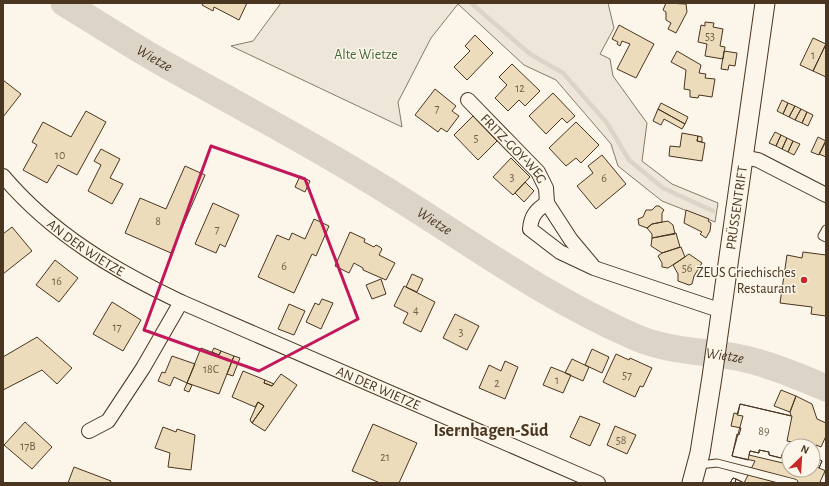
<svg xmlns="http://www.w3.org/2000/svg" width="829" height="486" viewBox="0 0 829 486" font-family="'Alegreya Sans',sans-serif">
	<rect width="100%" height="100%" fill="#fbf6e9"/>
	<path fill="#ede6d9" stroke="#887966" d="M281 3H608L614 28 600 54 610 59 613 76 647 123 642 161 672 184 718 203 715 222 662 201 618 166 611 144 556 80 524 65 458 4 431 38 398 102 402 127 231 46 253 41Z"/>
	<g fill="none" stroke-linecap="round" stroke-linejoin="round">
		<path stroke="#dcd4c6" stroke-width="4.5" d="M471 3 530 54 563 73 607 123 629 160 663 188 713 211"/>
		<path stroke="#dcd4c6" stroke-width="27" id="s1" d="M64 3C99 24 132 46 168 66 236 104 304 140 371 181 459 234 539 295 635 337 667 351 702 351 736 357 767 363 797 376 826 388"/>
	</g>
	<path fill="#ecdcbc" stroke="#4a3520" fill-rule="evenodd" d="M203 3H247L239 20 214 7 213 11 202 5Z
		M666 3 686 4 687 12 676 33 668 29 671 23 666 20V12L663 10Z
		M705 22 714 23 713 27 723 29 720 46 725 47 723 59 705 56 707 44 698 42 701 25 705 26Z
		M619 25 654 44 636 78 617 69 630 44 622 41 620 46 617 44 618 42 612 39Z
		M475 35 493 53 467 80 454 67 470 51 465 46Z
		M813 38 826 44 813 71 800 65Z
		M826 44V77L813 71Z
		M677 51 701 65 699 73 706 74 705 78 715 79 712 97 699 95 698 98 690 97V90L684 89 686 70 671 62Z
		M724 51 737 53 735 66 729 65 728 70 721 69Z
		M512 64 540 91 525 106 519 100 508 111 495 98 507 85 499 77Z
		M3 80 21 94 3 117Z
		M435 89 456 106 452 111 459 116 447 132 441 128 438 132 415 115Z
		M553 93 575 116 567 123 562 118 546 134 529 116Z
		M782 100 788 103 783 114 777 111Z
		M661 103 688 117 685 124 658 109Z
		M788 103 795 106 789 117 783 114Z
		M795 106 801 109 795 120 789 117Z
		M658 109 685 124 682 129 664 119 661 125 653 121Z
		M801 109 807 112 802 123 795 120Z
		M86 111 106 122 77 175 58 165 47 183 23 170 37 145 32 142 43 122 71 137Z
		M807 112 813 115 808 126 802 123Z
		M473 116 497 141 478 160 454 135Z
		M576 122 599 145 581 163 576 158 566 166 549 148Z
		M775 132 781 135 776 146 769 143Z
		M682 133 698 136 697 141 705 143 702 161 669 156 670 146 680 147Z
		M781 135 787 138 782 149 776 146Z
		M698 136 702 137V142L697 141Z
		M818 137 826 141 819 155 811 152Z
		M787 138 793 141 788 152 782 149Z
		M826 140V157L819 154Z
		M793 141 800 144 794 155 788 152Z
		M101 149 120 159 110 178 123 184 112 204 88 191 101 165 94 161Z
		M602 155 626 184 596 209 577 186 593 173 588 166Z
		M511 158 530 177 513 195 493 177Z
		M185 166 205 175 171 253 125 233 140 198 166 209Z
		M300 176 310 181 305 192 295 187Z
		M525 182 534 191 524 202 515 193Z
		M213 203 239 215 225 247 220 244 216 253 195 244Z
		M656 206H659L664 210 662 213V222L652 224 647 228 639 225 638 219 643 217 646 210H652Z
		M686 210 709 219 708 221 711 223 710 231 706 238 700 234 702 232 684 223Z
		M314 219 329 226 316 256 312 254 294 293 258 277 277 235 289 240 292 233 305 239Z
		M668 221 673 225 675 234 652 238V234L647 228 652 224Z
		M12 227 32 251 3 274V234Z
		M350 232 365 239 364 242 374 247 376 245 380 247 382 249 379 255 395 263 386 280 363 270V268L354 263 349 273 335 266Z
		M676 233 680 247 662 253 651 246 652 238Z
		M681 247 685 257 668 268 662 267V263L658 256 662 253Z
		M803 252 826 255V316L811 314 812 307 780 303 787 255 802 258Z
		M689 254 702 263 694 276 692 284 689 285 678 281V274L673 265Z
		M55 260 78 278 59 302 36 285Z
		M412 274 423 279 417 292 406 287Z
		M381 279 386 294 372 299 366 285Z
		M404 286 435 302 421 332 403 323 408 313 394 306Z
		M322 299 333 303 321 329 306 322 315 303 319 305Z
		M112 302 141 320 123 351 93 334Z
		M289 304 305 311 294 335 278 329Z
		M455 314 479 326 467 350 443 338Z
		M37 337 72 368 57 384 42 370 3 390V357Z
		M201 348 219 355 221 351 234 356 219 394 187 383Z
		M214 348 221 351 219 355 212 352Z
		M592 349 609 357 602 373 585 365Z
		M616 354 629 360 630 358 652 368 643 387 640 386 635 397 603 382Z
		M172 356 195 364 187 383 174 377 170 386 158 381 162 372 165 373Z
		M234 356 240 358 233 376 227 374Z
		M572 359 589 367 583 381 565 373Z
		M505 361 518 367 505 399 479 388 489 365 501 371Z
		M551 367 571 375 563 393 543 385Z
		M243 371 265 380 264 383 272 386 281 374 297 385 265 431 252 423 264 406 258 402 255 407 232 397Z
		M265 380 274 384 272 386 264 383Z
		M187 383 192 385 189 392 184 390Z
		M781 390 796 396 790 412 774 406Z
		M796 396 812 404 817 419 826 423V483H744L755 461 732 456 737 434 739 435 741 428 731 426 734 413 738 414 740 404 791 416 790 412ZM789 446H813V470H789Z
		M258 402 264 406 252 423 250 420Z
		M740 404 792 416 787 441 792 442 791 446H789V453L783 452 781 458 769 455V452L759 450V453L750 451 748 460 732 456 743 416 737 415Z
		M580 416 600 424 590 446 570 437Z
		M25 422 52 447 32 469 4 445Z
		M373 424 417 443 399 483H380L352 471Z
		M615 426 636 435 627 454 607 445Z
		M163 427 176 432 177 429 195 435 191 470 168 467 170 453 155 448Z
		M826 436V471L819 468 822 461 813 456 816 445 821 447Z
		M759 450 769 452V455L781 458 783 452 789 453 787 464 749 455 750 451 759 453Z
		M813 456 822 461 819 468 813 465Z
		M74 467 111 481 110 483H68Z
		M825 471 826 483H823L820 482Z
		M733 478 736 479 744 483H730Z
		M733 478 736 479 735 483H730Z
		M736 479 744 483H735Z"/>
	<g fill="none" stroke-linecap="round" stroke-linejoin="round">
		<defs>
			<path id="lane" d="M826 229 822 236 826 238
				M699 465 717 463 794 483"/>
			<g id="street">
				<path id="s2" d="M468 100 538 172 546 188 547 203 571 240 592 265"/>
				<path d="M743 157 758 160 826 195"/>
				<path id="s3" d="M3 176C52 234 114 270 181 302L598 483"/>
				<path d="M547 203C536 210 531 216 530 229L560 252 594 268 722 311"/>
				<path d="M89 431 108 421 143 368 181 302"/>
			</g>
			<g id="secondary">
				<path id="s4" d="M692 483 700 453 712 377 765 3"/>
			</g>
		</defs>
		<use href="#lane" stroke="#4a3520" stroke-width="9"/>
		<use href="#street" stroke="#4a3520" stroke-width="16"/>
		<use href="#secondary" stroke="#4a3520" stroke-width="21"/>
		<use href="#lane" stroke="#fbf6e9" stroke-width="7"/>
		<use href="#street" stroke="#fbf6e9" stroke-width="14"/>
		<use href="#secondary" stroke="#fbf6e9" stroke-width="19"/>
	</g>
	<path fill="none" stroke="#c2185b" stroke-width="3" stroke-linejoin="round" d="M211 146 305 179 358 319 259 371 144 330Z"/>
	<circle fill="#c62828" stroke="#fbf6e9" stroke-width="1.5" cx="804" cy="280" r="4"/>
	<g text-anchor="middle" stroke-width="3" stroke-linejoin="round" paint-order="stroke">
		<g font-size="12" fill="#725f47">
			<text x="710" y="40">53</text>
			<text x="813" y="59">1</text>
			<text x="520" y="92">12</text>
			<text x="437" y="112">7</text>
			<text x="476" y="142">5</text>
			<text x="60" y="159">10</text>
			<text x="512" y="181">3</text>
			<text x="604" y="182">6</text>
			<text x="158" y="225">8</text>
			<text x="217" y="233">7</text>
			<text x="284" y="270">6</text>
			<text x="687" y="272">56</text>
			<text x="57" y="285">16</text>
			<text x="416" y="314">4</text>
			<text x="117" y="331">17</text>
			<text x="461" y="336">3</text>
			<text x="211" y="373">18C</text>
			<text x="627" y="379">57</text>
			<text x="557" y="384">1</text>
			<text x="497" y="387">2</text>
			<text x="764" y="435">89</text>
			<text x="621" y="444">58</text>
			<text x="28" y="450">17B</text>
			<text x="385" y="461">21</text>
		</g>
		<g font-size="14" fill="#436837" stroke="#fbf6e9">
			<text x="366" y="59">Alte Wietze</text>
		</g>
		<g font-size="14" fill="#4a3520" stroke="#fbf6e9">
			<text dy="5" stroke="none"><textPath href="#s2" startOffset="67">FRITZ-GOY-WEG</textPath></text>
			<text dy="5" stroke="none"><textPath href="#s4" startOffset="279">PRÜSSENTRIFT</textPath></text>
			<text dy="5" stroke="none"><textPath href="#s3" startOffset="110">AN DER WIETZE</textPath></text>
			<text dy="5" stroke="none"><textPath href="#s3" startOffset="435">AN DER WIETZE</textPath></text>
		</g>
		<g font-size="14" fill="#4a3520" stroke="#fbf6e9" text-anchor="end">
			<text x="796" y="277">ZEUS Griechisches<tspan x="796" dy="16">Restaurant</tspan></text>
		</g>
		<g font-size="15" font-style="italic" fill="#4a3520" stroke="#fbf6e9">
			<text dy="5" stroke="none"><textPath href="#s1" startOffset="106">Wietze</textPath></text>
			<text dy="5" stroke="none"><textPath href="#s1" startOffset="430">Wietze</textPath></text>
			<text dy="5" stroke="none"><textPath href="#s1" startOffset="754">Wietze</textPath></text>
		</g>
		<g font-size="18" font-weight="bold" fill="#4a3520" stroke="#fbf6e9">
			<text x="491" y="436">Isernhagen-Süd</text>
		</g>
	</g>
	<rect width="829" height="486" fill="none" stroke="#4a3520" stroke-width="8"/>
	<g transform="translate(801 458) rotate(25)"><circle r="19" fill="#fbf6e9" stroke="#b4a999"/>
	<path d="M0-3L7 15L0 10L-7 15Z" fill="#c62828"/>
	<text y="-6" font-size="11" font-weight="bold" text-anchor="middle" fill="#4a3520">N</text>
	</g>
</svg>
